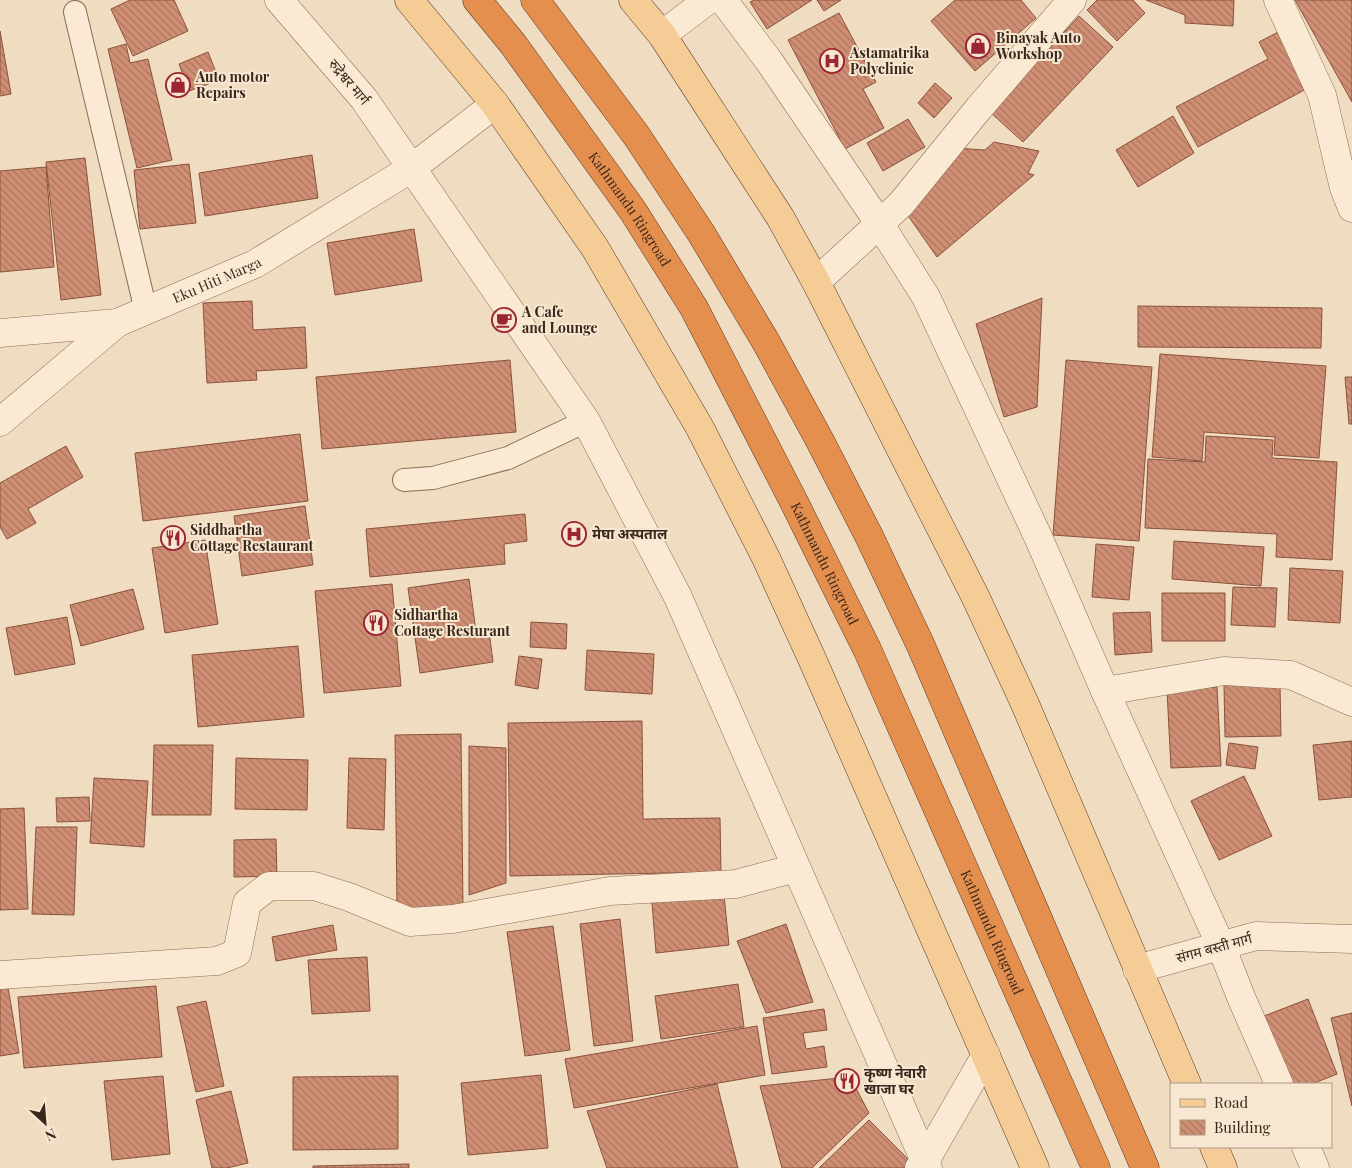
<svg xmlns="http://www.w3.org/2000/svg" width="1352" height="1168" viewBox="0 0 1352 1168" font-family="'Playfair Display','Noto Sans Devanagari',serif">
	<defs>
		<pattern id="building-back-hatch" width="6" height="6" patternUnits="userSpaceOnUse" patternTransform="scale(1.25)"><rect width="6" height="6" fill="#d08f74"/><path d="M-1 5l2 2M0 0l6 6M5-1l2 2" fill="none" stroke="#aa755e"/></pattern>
	</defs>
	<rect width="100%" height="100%" fill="#f0dcc0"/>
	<path fill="url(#building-back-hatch)" stroke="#8a523c" d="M130 0H174L188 31 133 56 111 9Z
		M754 0H812L767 29 750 2Z
		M817 0H841L824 11Z
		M955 0H1021L1036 18 975 71 931 21Z
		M1097 0H1133L1145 13 1117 41 1087 10Z
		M1146 0H1234L1233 26 1185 23V15Z
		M1295 0H1352V102Z
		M839 13 876 82 863 89 884 128 845 149 788 40Z
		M1079 16 1113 47 1023 142 990 112Z
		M0 31 11 94 0 96Z
		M1280 31 1310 87 1198 147 1176 107 1268 59 1259 42Z
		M126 44 130 63 148 59 172 160 137 168 108 49Z
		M208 52 219 80 189 91 179 64Z
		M935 83 952 98 934 118 918 103Z
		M1173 116 1194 153 1138 187 1116 150Z
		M908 119 925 147 883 171 867 143Z
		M994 142 1039 151 1028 173 1034 175 937 257 904 210 954 148 985 150Z
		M312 155 318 198 205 216 199 173Z
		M85 158 101 295 61 300 46 162Z
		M189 164 196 223 140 229 134 170Z
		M46 167 54 267 0 272V171Z
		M414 229 422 281 335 295 327 243Z
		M1042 298 1037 407 1004 417 976 324Z
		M252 301 253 330 305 327 307 368 256 371 257 380 207 383 203 303Z
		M1138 306 1322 308 1321 348 1138 347Z
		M1160 354 1326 366 1319 458 1274 455 1275 437 1204 432 1202 461 1152 457Z
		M510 360 516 432 322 449 316 377Z
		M1066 360 1152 367 1139 541 1053 535Z
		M1345 377H1352V424H1349Z
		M300 434 308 501 143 521 135 453Z
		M1206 436 1273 440 1272 458 1337 462 1332 560 1276 557 1277 534 1145 528 1148 459 1205 462Z
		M66 446 83 477 28 509 36 523 7 539 0 527V483Z
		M305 506 313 565 242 576 234 516Z
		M525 514 527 541 504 544 505 564 370 577 366 529Z
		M205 540 218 624 165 633 152 548Z
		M1174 541 1264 547 1261 586 1172 579Z
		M1096 544 1134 547 1129 600 1092 597Z
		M1290 568 1343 571 1340 623 1288 620Z
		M469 579 476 632 489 631 493 662 420 673 408 588Z
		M392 584 401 686 324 693 315 591Z
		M1233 587 1277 588 1275 627 1231 625Z
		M133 589 144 629 81 646 70 605Z
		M1162 593H1225V641H1162Z
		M1150 612 1152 652 1115 655 1113 613Z
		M67 617 75 664 15 675 6 628Z
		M531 622 567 624 566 649 530 647Z
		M298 646 304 717 198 727 192 655Z
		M587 650 654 654 652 694 585 690Z
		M519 656 542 659 538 689 515 685Z
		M1224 685H1280L1281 736 1225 737Z
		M1217 687 1221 766 1171 768 1167 690Z
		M642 721 643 819 720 818 721 872 510 876 508 723Z
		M461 734 463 907 397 908 395 735Z
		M1352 741V797L1319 800 1313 745Z
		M1229 743 1258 747 1255 769 1226 765Z
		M154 745H213L211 815H152Z
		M469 746 506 748V883L469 895Z
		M236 758 308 760 307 810 235 809Z
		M349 758 386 759 384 830 347 828Z
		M1244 776 1272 836 1219 860 1191 801Z
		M94 778 148 781 144 847 90 843Z
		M89 797 90 821 57 822 56 798Z
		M24 808 28 909 0 910V809Z
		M36 827H77L74 915 32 914Z
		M276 839 277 876 234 877V840Z
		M724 895 729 945 656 953 652 903Z
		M620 919 633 1041 594 1046 580 924Z
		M786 924 813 1002 766 1013 737 941Z
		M333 925 337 950 276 961 272 937Z
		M553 926 570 1050 525 1056 507 932Z
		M367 957 370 1011 312 1014 308 960Z
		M738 984 744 1027 661 1039 655 996Z
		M156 986 162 1057 24 1068 18 997Z
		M8 987 19 1053 0 1056V988Z
		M1308 999 1337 1074 1312 1084H1286L1259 1018Z
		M206 1001 224 1086 196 1092 177 1007Z
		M824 1009 827 1030 803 1033 806 1049 824 1046 827 1067 772 1074 763 1018Z
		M1352 1013V1106L1331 1018Z
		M757 1026 765 1075 574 1108 565 1059Z
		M541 1075 548 1148 468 1155 461 1083Z
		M163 1076 170 1154 112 1160 104 1081Z
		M398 1076V1149L293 1150V1077Z
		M850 1077 869 1113 812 1168H782L760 1086Z
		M717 1084 738 1168H607L587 1111Z
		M231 1091 248 1163 227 1168H212L196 1100Z
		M869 1120 912 1163 907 1168H819Z
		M409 1164V1168H313V1166Z"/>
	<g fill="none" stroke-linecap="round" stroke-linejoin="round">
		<defs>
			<path id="lane" d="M75 12 146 311
				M404 480 433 478 508 458 586 421"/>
			<g id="street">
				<path d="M279 0 364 99 586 421 678 597 928 1168"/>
				<path d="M723 0 769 61 879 223 926 297 1039 539 1105 691 1221 946 1241 997 1279 1084"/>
				<path d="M1278 0 1322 95 1344 188 1352 208"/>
				<path d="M662 35 708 0"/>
				<path d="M816 282 901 204 979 108 1072 0"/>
				<path id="s1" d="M0 333 117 323 255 264 412 168 495 104"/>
				<path d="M0 422 117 323"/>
				<path d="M1105 691 1224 671 1291 675 1352 702"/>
				<path d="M1137 969 1256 936 1352 939"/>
				<path d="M0 975 217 961 237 953 247 903 269 886H314L349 897 410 922 453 919 610 891 736 884 796 868"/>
				<path d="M1306 1147 1315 1168"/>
				<path d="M919 1168 925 1161 986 1055"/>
			</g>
			<path id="primary" d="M409 0 495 104 595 248 700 428 766 558 813 661 1035 1168
				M633 0 662 35 780 217 816 282 976 598 1025 704 1187 1084
				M1214 1147 1223 1168"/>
			<g id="highway">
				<path id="s2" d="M477 0 513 44 633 211 694 308 794 502 867 649 1096 1168"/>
				<path d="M535 0 636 135 701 233 766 342 819 439 869 536 921 646 1145 1168"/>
			</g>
		</defs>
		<use href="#lane" stroke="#8a6c57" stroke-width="24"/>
		<use href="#street" stroke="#8a6c57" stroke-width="29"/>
		<use href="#primary" stroke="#573b2c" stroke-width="29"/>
		<use href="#highway" stroke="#573b2c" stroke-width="29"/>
		<use href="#lane" stroke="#faead4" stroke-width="22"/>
		<use href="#street" stroke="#faead4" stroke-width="28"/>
		<use href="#primary" stroke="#f5cc96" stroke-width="28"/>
		<use href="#highway" stroke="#e48f4d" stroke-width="28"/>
	</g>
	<defs>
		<symbol id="shop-ring" viewBox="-11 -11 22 22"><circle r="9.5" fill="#f7e7d0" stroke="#9c2534" stroke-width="1.5"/><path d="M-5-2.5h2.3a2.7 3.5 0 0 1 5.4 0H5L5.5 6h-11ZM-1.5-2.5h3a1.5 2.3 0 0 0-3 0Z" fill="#9c2534"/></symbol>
		<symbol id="hospital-ring" viewBox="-11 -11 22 22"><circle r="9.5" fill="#f7e7d0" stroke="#9c2534" stroke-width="1.5"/><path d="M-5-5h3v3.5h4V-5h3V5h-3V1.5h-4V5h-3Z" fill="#9c2534"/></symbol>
		<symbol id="cafe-ring" viewBox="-11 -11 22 22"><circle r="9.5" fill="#f7e7d0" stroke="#9c2534" stroke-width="1.5"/><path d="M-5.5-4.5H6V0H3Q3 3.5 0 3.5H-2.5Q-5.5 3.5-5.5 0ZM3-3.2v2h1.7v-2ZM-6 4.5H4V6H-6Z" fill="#9c2534"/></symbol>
		<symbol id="restaurant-ring" viewBox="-11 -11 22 22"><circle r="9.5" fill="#f7e7d0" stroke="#9c2534" stroke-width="1.5"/><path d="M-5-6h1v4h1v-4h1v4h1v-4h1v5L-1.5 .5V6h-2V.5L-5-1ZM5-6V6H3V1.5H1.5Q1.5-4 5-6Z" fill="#9c2534"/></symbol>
	</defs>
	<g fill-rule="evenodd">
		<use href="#shop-ring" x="964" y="32" width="28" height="28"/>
		<use href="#hospital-ring" x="818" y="47" width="28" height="28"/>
		<use href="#shop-ring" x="164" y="71" width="28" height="28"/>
		<use href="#cafe-ring" x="490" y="306" width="28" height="28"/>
		<use href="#hospital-ring" x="560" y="520" width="28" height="28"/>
		<use href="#restaurant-ring" x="159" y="524" width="28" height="28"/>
		<use href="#restaurant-ring" x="362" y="609" width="28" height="28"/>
		<use href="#restaurant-ring" x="833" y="1067" width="28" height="28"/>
	</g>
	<g text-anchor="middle" stroke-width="4" stroke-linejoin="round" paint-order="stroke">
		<g font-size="14" font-weight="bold" fill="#39271c" stroke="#f7e7d0" text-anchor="start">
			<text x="996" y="43">Binayak Auto<tspan x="996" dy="16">Workshop</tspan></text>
			<text x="850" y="58">Astamatrika<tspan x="850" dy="16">Polyclinic</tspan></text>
			<text x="196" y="82">Auto motor<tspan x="196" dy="16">Repairs</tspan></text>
			<text x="522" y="317">A Cafe<tspan x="522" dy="16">and Lounge</tspan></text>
			<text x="190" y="535">Siddhartha<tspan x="190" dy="16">Cottage Restaurant</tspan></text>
			<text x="592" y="539">मेघा अस्पताल</text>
			<text x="394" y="620">Sidhartha<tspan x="394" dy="16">Cottage Resturant</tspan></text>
			<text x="864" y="1078">कृष्ण नेवारी<tspan x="864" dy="16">खाजा घर</tspan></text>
		</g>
		<g font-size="14" fill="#39271c" stroke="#f7e7d0">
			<text transform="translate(349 82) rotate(50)" y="5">रुद्रेश्वर मार्ग</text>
			<text dy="5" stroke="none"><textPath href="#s2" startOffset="259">Kathmandu Ringroad</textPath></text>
			<text dy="5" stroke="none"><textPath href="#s1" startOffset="226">Eku Hiti Marga</textPath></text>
			<text dy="5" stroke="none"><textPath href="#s2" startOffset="664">Kathmandu Ringroad</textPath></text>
			<text dy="5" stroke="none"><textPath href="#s2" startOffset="1069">Kathmandu Ringroad</textPath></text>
			<text transform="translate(1214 948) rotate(-15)" y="5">संगम बस्ती मार्ग</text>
		</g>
	</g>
	<rect x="1170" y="1083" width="162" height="65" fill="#f7e7d0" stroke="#ab9a88"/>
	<rect x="1180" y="1099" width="25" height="8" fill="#f5cc96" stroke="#ab9a88"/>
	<text x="1214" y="1108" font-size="15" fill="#39271c">Road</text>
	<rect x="1180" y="1120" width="25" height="15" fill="url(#building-back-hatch)" stroke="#ab9a88"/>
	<text x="1214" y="1133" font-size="15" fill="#39271c">Building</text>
	<g transform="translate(45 1123) rotate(154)" stroke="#f7e7d0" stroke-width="4" paint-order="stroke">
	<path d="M0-4L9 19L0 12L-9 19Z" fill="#39271c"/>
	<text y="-8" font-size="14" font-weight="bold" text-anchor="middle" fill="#39271c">N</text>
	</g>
</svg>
